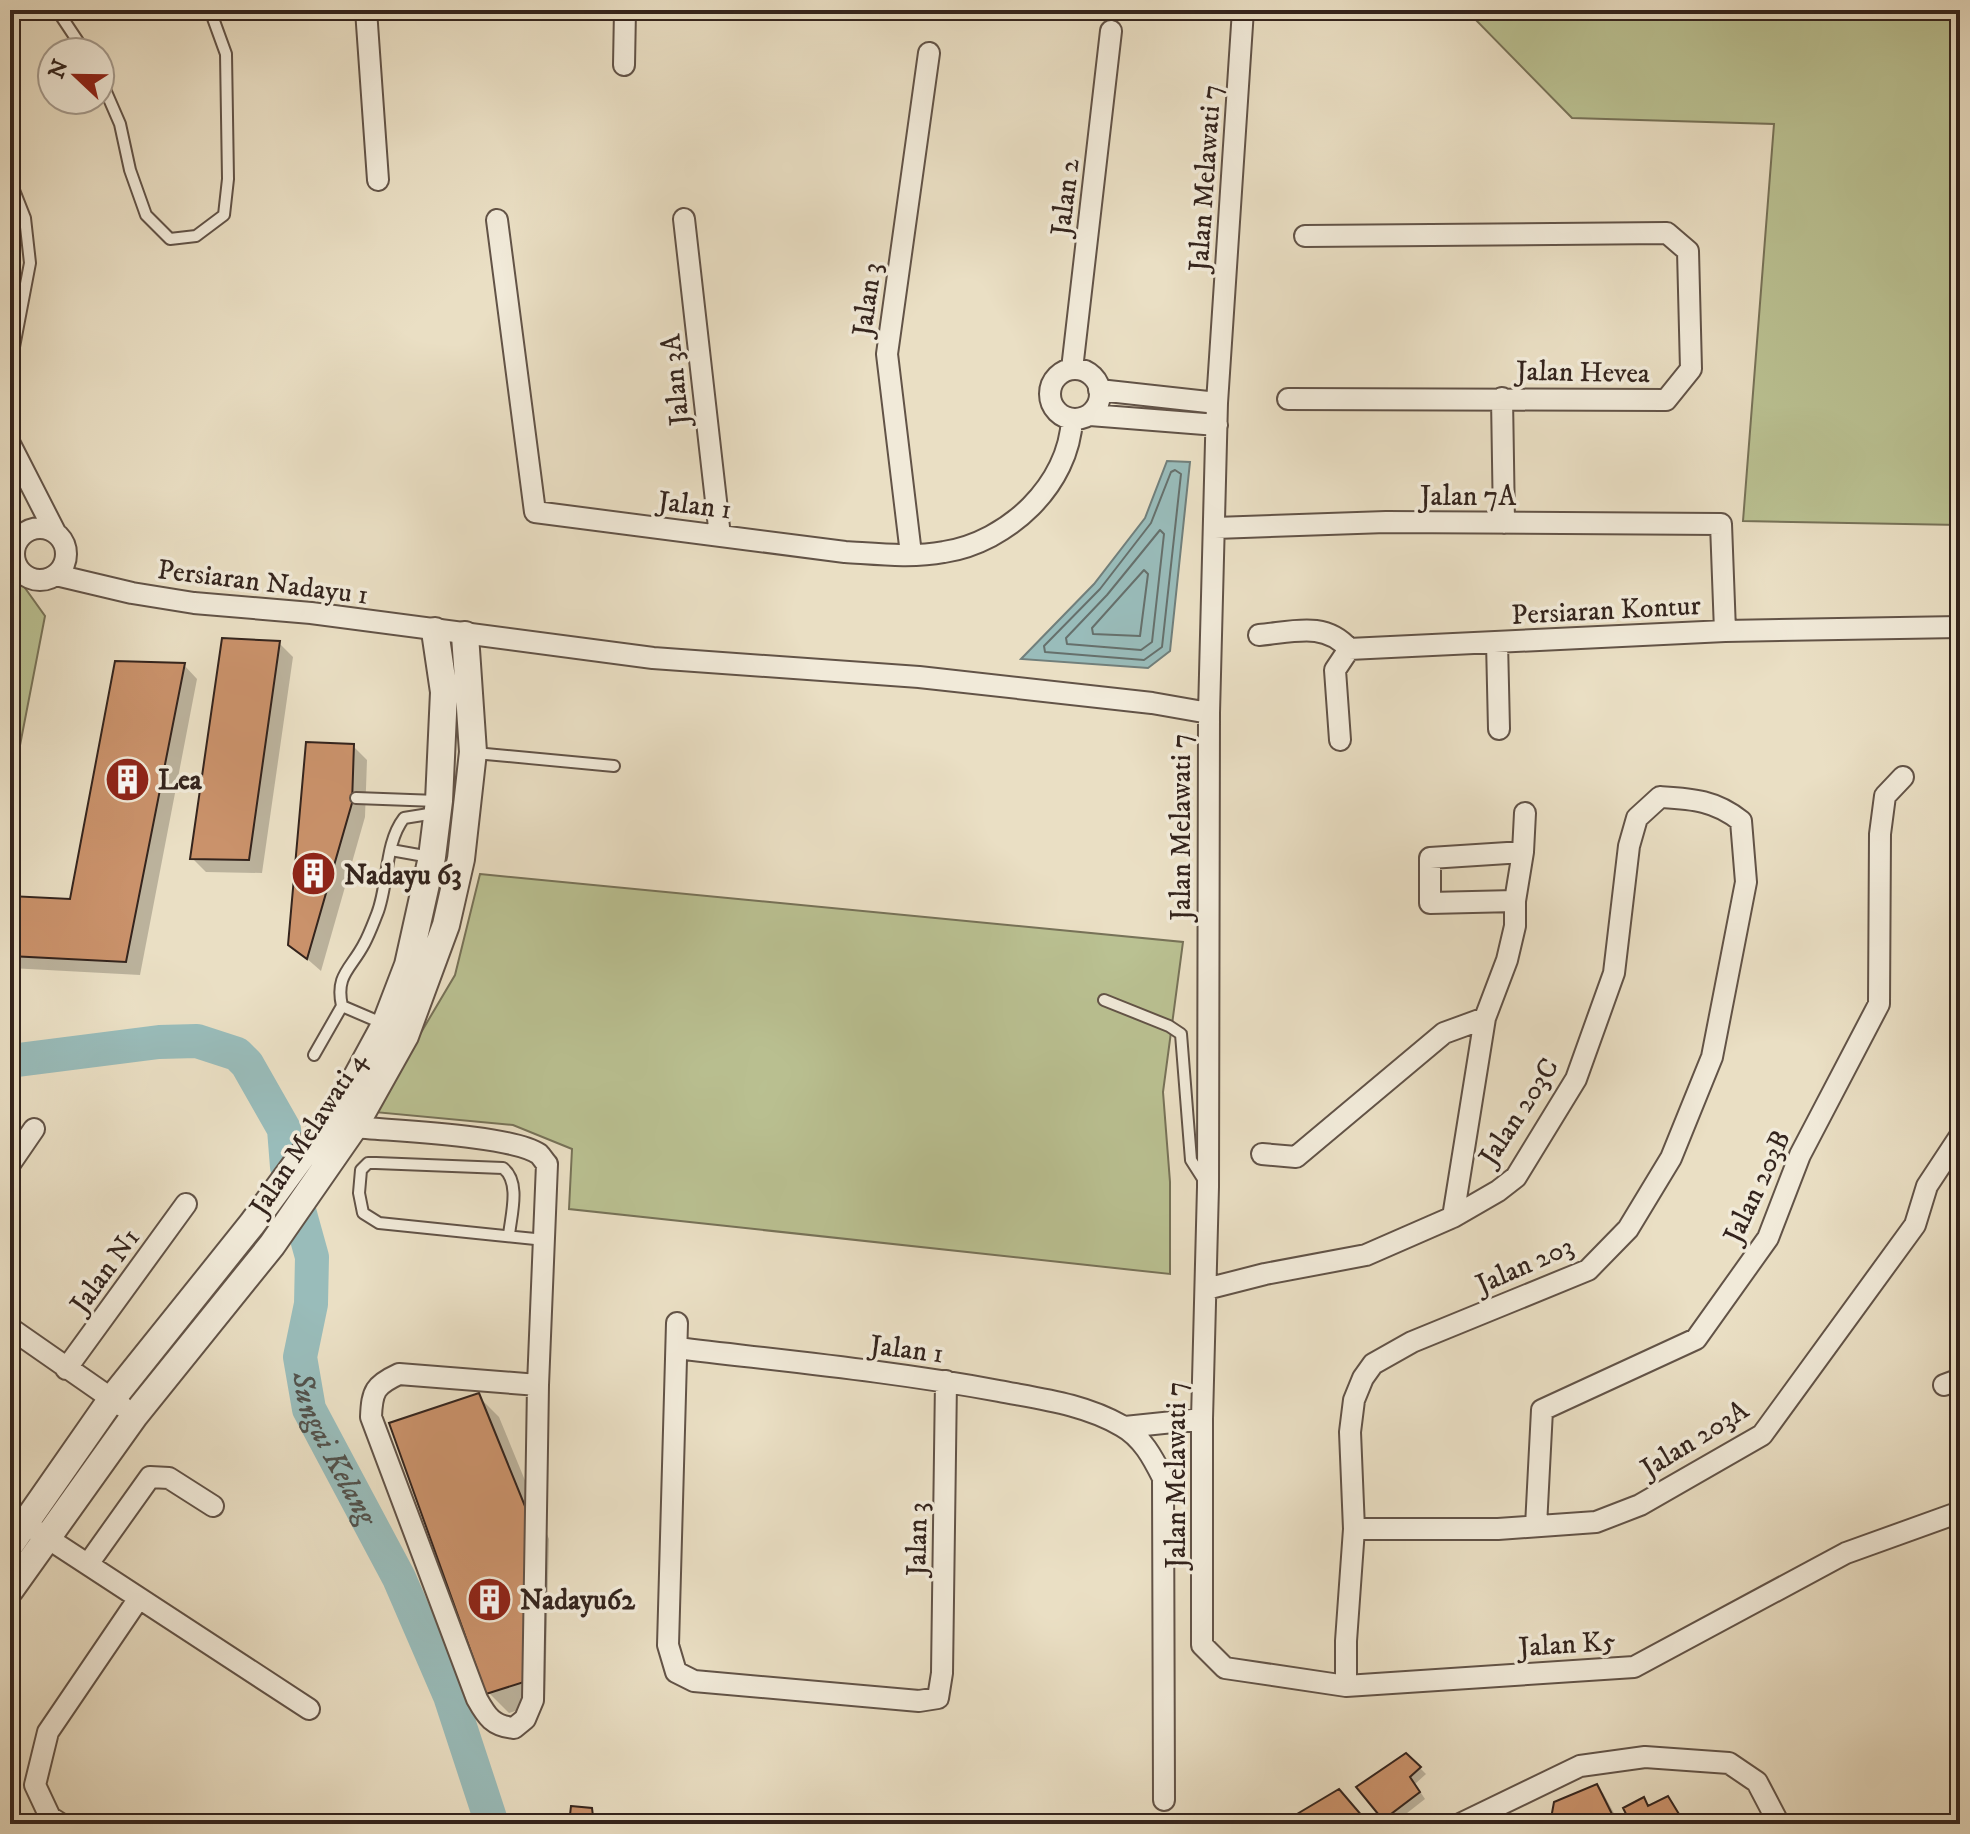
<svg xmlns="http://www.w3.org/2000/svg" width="1970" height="1834" viewBox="0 0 1970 1834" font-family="'IM FELL DW Pica',serif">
	<rect width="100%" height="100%" fill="#eadfc4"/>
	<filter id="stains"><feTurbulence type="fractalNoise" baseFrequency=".0025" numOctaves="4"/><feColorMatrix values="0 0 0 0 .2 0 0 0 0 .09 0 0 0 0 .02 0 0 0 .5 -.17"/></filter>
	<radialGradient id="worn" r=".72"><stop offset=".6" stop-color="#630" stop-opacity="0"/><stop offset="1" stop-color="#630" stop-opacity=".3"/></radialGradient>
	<path fill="#bac192" stroke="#777258" stroke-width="2" d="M1471 10H1960V525L1743 521 1774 124 1572 118 1468 12Z
		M10 567 45 616 10 797Z
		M480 874 1183 942 1163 1092 1170 1182V1274L569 1209 572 1149 513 1125 374 1112 455 975Z"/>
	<path fill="#99bcba" stroke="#717f7b" stroke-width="2" d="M1167 461 1190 462 1170 651 1148 668 1021 659 1094 584 1145 518Z"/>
	<path fill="#0003" d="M279 643 293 657 262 873 206 872 192 858Z
		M184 665 197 679 140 975 10 968V898L72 902Z
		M353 746 367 760 365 817 321 971 290 944Z
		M478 1396 499 1417 549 1539 545 1702 509 1713 488 1692Z
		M1420 1768 1426 1774 1415 1784 1425 1799 1393 1824 1385 1819 1359 1787Z
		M1596 1787 1603 1793 1620 1824H1557Z"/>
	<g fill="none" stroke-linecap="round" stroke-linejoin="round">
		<path stroke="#66706c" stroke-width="2" d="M1175 470 1181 474 1162 647 1144 660 1045 652 1044 646 1100 589 1151 523 1171 472Z
			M1160 530 1164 534 1152 642 1141 650 1067 644 1066 638 1107 595Z
			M1144 570 1148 574 1140 636 1093 634 1092 628Z"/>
		<path stroke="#99bcba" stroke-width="34" id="s1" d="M10 1061 159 1042 197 1041 237 1054 247 1064 284 1129 287 1167 312 1257 311 1304 300 1357 309 1409 399 1578 450 1696 492 1824"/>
	</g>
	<path fill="#ca926b" stroke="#34241d" stroke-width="2" d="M222 638 280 641 249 860 190 859Z
		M115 661 185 663 126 962 10 956V896L70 899Z
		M306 742 354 744 352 803 307 959 288 945Z
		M479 1393 529 1516 524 1682 486 1694 389 1423Z
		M1406 1753 1421 1767 1410 1777 1420 1792 1383 1820 1356 1787Z
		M1597 1784 1617 1824H1555L1552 1813 1554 1802Z
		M1339 1789 1369 1824H1297L1292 1817Z
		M1668 1796 1685 1824H1631L1623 1808 1644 1797 1648 1806Z
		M571 1806 592 1808 593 1816 619 1818 618 1824H569Z
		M20 1816 31 1824H14Z
		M1535 1817 1539 1824H1518Z
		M1733 1817 1737 1824H1719Z
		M658 1818 712 1821V1824H657Z"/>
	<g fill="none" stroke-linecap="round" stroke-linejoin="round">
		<defs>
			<path id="service" d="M57 10 85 52
				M100 78 120 124 130 170 146 215 170 239 196 236 224 215 228 179 226 54 210 10
				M10 180 25 218 30 263 10 368
				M475 753 614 766
				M356 798 437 801
				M391 850 430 857
				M1104 1000 1169 1026 1181 1034 1191 1160 1205 1182
				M342 1006 384 1024
				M314 1055 342 1006C335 975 351 969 364 944 369 935 373 924 377 914 389 884 384 844 404 818L435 813
				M509 1235C511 1215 521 1182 503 1168L376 1163H368L361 1170 359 1193 363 1213 379 1223 545 1240"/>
			<path id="minor" d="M366 10 378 180
				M1243 10 1217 403 1209 713 1208 1187 1202 1419V1645L1225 1668 1346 1686 1634 1667 1846 1553 1960 1512
				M624 65 625 10
				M684 219 720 536
				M497 220 535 512 845 552C878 554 912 558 944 552 1008 542 1069 485 1072 419
				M1050 394a25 25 0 1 1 50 0a25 25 0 1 1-50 0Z
				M1072 369 1111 31
				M1099 390 1217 403
				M1502 398 1504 523
				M1288 399 1666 400 1691 369 1688 251 1667 233 1305 236
				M1090 415 1217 425
				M10 444 55 532
				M1215 528 1386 522 1721 524 1725 631
				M14 554a26 26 0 1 1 52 0a26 26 0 1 1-52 0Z
				M911 554 887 354 929 53
				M56 575 132 593 194 603 311 613 653 658 919 677 1152 703 1209 713
				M1259 635C1293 632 1325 621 1349 649
				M1497 642 1499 729
				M1349 649 1725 631 1960 627
				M1340 740 1335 670 1349 649
				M1515 901 1430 903V858L1523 852
				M354 1127C393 1131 511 1135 539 1154 542 1157 544 1161 547 1164L538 1385 533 1700 525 1719 514 1728C493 1726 487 1717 477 1699L371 1417C372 1391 375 1385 399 1374L538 1385
				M1262 1154 1296 1157 1444 1033 1485 1018
				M10 1164 34 1129
				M1453 1217 1485 1018 1507 960 1515 926V901L1523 852 1525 813
				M1206 1289 1265 1274 1366 1255 1453 1217 1498 1191 1516 1177 1576 1079 1614 973 1629 846 1637 818 1660 797C1692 799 1715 800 1741 821L1746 882 1712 1057 1671 1158 1628 1229 1588 1270 1412 1342 1373 1364 1363 1378 1354 1400 1350 1432 1354 1529 1346 1641V1686
				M677 1323 668 1645 676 1672 694 1681 919 1701 938 1698 942 1673 946 1381
				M10 1328 122 1406
				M677 1348C784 1361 892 1371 999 1391 1041 1399 1084 1404 1122 1426 1142 1437 1153 1458 1163 1478L1164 1800
				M66 1369 186 1204
				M1944 1385 1960 1379
				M1125 1427 1202 1419
				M1536 1526 1542 1410 1696 1339 1768 1238 1800 1155 1879 1004 1880 834 1885 796 1903 777
				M1354 1529H1498L1596 1522 1640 1505 1762 1435 1915 1225 1927 1186 1960 1136
				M35 1530 309 1709
				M88 1564 150 1477 169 1478 213 1506
				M61 1824 50 1817 35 1785 48 1732 139 1598
				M1460 1824 1580 1766 1645 1757 1729 1763 1757 1782 1779 1824"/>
			<path id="tertiary" d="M10 1545 111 1400 252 1224 347 1095 385 1025 408 965 432 857 439 801 444 692 435 631
				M10 1590 135 1415 272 1245 354 1127 405 1036 446 925 461 859 473 752 465 635"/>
		</defs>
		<use href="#service" stroke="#625347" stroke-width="14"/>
		<use href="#minor" stroke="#625347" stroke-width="24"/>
		<use href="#tertiary" stroke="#625347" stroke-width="30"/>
		<use href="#service" stroke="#f1ead9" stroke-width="10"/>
		<use href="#minor" stroke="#f1ead9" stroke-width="20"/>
		<use href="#tertiary" stroke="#f1ead9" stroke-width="26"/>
	</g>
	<defs>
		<symbol id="building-disc" viewBox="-11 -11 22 22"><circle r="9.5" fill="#8f2418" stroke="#f1ead9"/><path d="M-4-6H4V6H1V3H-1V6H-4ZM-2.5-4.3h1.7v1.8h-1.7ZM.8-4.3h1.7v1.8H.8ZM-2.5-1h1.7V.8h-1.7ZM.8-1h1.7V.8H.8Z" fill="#fff"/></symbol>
	</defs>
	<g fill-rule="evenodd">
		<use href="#building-disc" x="102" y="754" width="51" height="51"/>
		<use href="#building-disc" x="288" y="848" width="51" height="51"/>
		<use href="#building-disc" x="464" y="1574" width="51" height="51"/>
	</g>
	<g text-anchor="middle" stroke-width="7" stroke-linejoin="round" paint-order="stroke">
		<g font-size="28" fill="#34241d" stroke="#f1ead9">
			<text transform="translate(1204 178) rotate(-86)" y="10">Jalan Melawati 7</text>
			<text transform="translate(1064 197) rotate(-83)" y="10">Jalan 2</text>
			<text transform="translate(866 299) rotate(-82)" y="10">Jalan 3</text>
			<text transform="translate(1583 371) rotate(1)" y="10">Jalan Hevea</text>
			<text transform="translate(674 380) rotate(-96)" y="10">Jalan 3A</text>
			<text x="1468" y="505">Jalan 7A</text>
			<text transform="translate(695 504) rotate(7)" y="10">Jalan 1</text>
			<text transform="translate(263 581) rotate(7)" y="10">Persiaran Nadayu 1</text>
			<text transform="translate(1606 609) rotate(-3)" y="10">Persiaran Kontur</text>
			<text transform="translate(1180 827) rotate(-90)" y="10">Jalan Melawati 7</text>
			<text transform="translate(1518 1111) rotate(-57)" y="10">Jalan 203C</text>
			<text transform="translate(307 1133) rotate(-57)" y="10">Jalan Melawati 4</text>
			<text transform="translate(1756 1186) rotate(-65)" y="10">Jalan 203B</text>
			<text transform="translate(1524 1264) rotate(-24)" y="10">Jalan 203</text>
			<text transform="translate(104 1270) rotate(-54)" y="10">Jalan N1</text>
			<text transform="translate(907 1348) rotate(7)" y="10">Jalan 1</text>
			<text transform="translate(1694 1438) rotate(-32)" y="10">Jalan 203A</text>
			<text transform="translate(1175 1475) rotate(-90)" y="10">Jalan Melawati 7</text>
			<text transform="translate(916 1539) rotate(-89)" y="10">Jalan 3</text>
			<text transform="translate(1567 1643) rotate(-4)" y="10">Jalan K5</text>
		</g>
		<g font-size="28" font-weight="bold" fill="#34241d" stroke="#f1ead9" text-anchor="start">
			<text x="158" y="789">Lea</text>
			<text x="344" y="884">Nadayu 63</text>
			<text x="520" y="1609">Nadayu62</text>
		</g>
		<g font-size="30" font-style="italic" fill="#52524c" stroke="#f1ead9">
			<text dy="10" stroke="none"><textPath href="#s1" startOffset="650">Sungai Kelang</textPath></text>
		</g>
	</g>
	<rect width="1970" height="1834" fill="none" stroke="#eadfc4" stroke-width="40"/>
	<rect x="12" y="12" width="1946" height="1810" fill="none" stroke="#34241d" stroke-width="4"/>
	<rect x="20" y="20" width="1930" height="1794" fill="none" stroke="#34241d" stroke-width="2"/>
	<g transform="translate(76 76) rotate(292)"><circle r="38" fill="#f1ead9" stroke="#a59b8e" stroke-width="2"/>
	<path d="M0-6L14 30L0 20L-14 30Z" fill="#8f2418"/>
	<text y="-12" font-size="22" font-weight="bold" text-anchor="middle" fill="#34241d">N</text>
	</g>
	<rect width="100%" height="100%" filter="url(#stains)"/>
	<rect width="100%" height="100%" fill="url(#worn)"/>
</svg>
